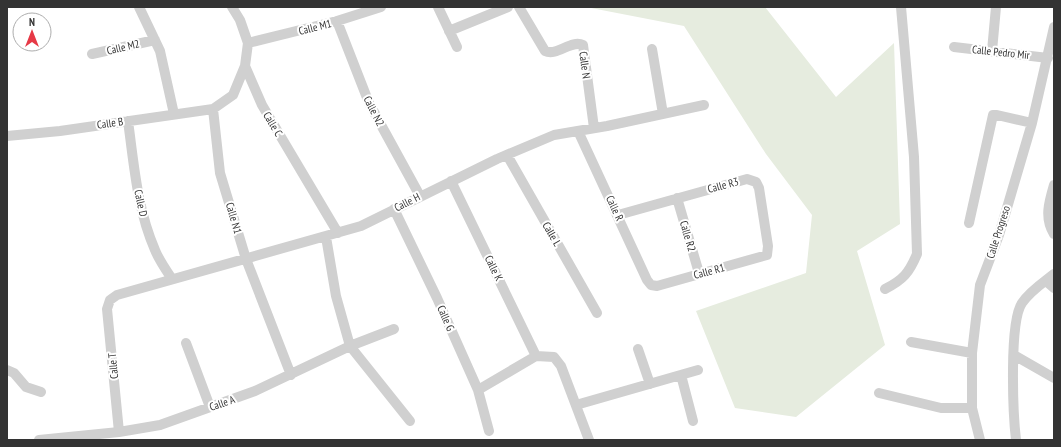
<svg xmlns="http://www.w3.org/2000/svg" width="1061" height="447" viewBox="0 0 1061 447" font-family="'PT Sans Narrow',sans-serif">
	<rect width="100%" height="100%" fill="#fff"/>
	<path fill="#e6ecdf" d="M586 7H765L836 97 894 43 900 224 857 251 885 345 796 417 735 408 696 311 806 273 812 215 766 154 684 26Z"/>
	<g fill="none" stroke-linecap="round" stroke-linejoin="round">
		<path stroke="#d0d0d0" stroke-width="10" d="M139 7 160 51 174 114
			M232 7 240 20 248 43 245 66 262 105 338 233
			M438 7 457 47
			M519 7 545 51C557 57 571 39 583 45L594 128
			M337 21 369 103 420 196
			M449 31 508 7
			M248 43 337 21 381 7
			M954 47 1048 58
			M652 49 663 114
			M992 51 996 7
			M92 54 155 40
			M245 66 233 95 213 109 220 173 246 259 291 375
			M128 121C134 164 137 209 155 250 159 260 166 270 172 279
			M578 131 647 280 651 285 657 286 767 255 768 246 759 188 756 182 747 179 618 215
			M7 136 60 131 213 109
			M507 155 597 313
			M451 181 536 356
			M1054 185C1049 202 1044 218 1054 234
			M677 198 699 273
			M394 209 437 298 478 390 489 431
			M969 223 993 115H997L1032 123
			M326 237 336 296 350 346 410 421
			M1046 281 1054 288
			M885 289C903 280 909 273 917 254L914 157 901 7
			M911 342 972 353
			M186 343 210 407
			M638 349 650 384
			M1014 355 1054 378
			M7 370 14 373 26 387 41 392
			M681 375 693 421
			M478 390 536 356 554 357 561 366 589 440
			M879 393 941 408H972
			M576 405 698 370
			M119 432 107 309 110 300 117 295 361 226 497 159 554 135 607 126 704 105
			M39 440 119 432 160 425 255 391 350 346 394 329
			M980 440 972 408V353L980 285 999 235 1032 123 1054 27
			M1016 440C1013 414 1009 322 1022 303 1030 291 1044 282 1054 274"/>
	</g>
	<g text-anchor="middle" stroke-width="4" stroke-linejoin="round" paint-order="stroke">
		<g font-size="11" fill="#333" stroke="#fff">
			<text transform="translate(315 27) rotate(-14)" y="4">Calle M1</text>
			<text transform="translate(123 47) rotate(-13)" y="4">Calle M2</text>
			<text transform="translate(1001 52) rotate(6)" y="4">Calle Pedro Mir</text>
			<text transform="translate(585 65) rotate(82)" y="4">Calle N</text>
			<text transform="translate(374 111) rotate(63)" y="4">Calle N2</text>
			<text transform="translate(110 123) rotate(-8)" y="4">Calle B</text>
			<text transform="translate(273 124) rotate(59)" y="4">Calle C</text>
			<text transform="translate(723 185) rotate(-15)" y="4">Calle R3</text>
			<text transform="translate(407 202) rotate(-27)" y="4">Calle H</text>
			<text transform="translate(141 203) rotate(78)" y="4">Calle D</text>
			<text transform="translate(615 208) rotate(65)" y="4">Calle R</text>
			<text transform="translate(234 218) rotate(74)" y="4">Calle N1</text>
			<text transform="translate(998 232) rotate(-72)" y="4">Calle Progreso</text>
			<text transform="translate(552 234) rotate(60)" y="4">Calle L</text>
			<text transform="translate(688 236) rotate(74)" y="4">Calle R2</text>
			<text transform="translate(494 268) rotate(64)" y="4">Calle K</text>
			<text transform="translate(709 271) rotate(-15)" y="4">Calle R1</text>
			<text transform="translate(446 318) rotate(66)" y="4">Calle G</text>
			<text transform="translate(113 366) rotate(-96)" y="4">Calle T</text>
			<text transform="translate(222 403) rotate(-19)" y="4">Calle A</text>
		</g>
	</g>
	<rect width="1061" height="447" fill="none" stroke="#333333" stroke-width="16"/>
	<g transform="translate(32 32)"><circle r="19" fill="#ffffff" stroke="#adadad"/>
	<path d="M0-3L7 15L0 10L-7 15Z" fill="#e63946"/>
	<text y="-6" font-size="11" font-weight="bold" text-anchor="middle" fill="#333333">N</text>
	</g>
</svg>
